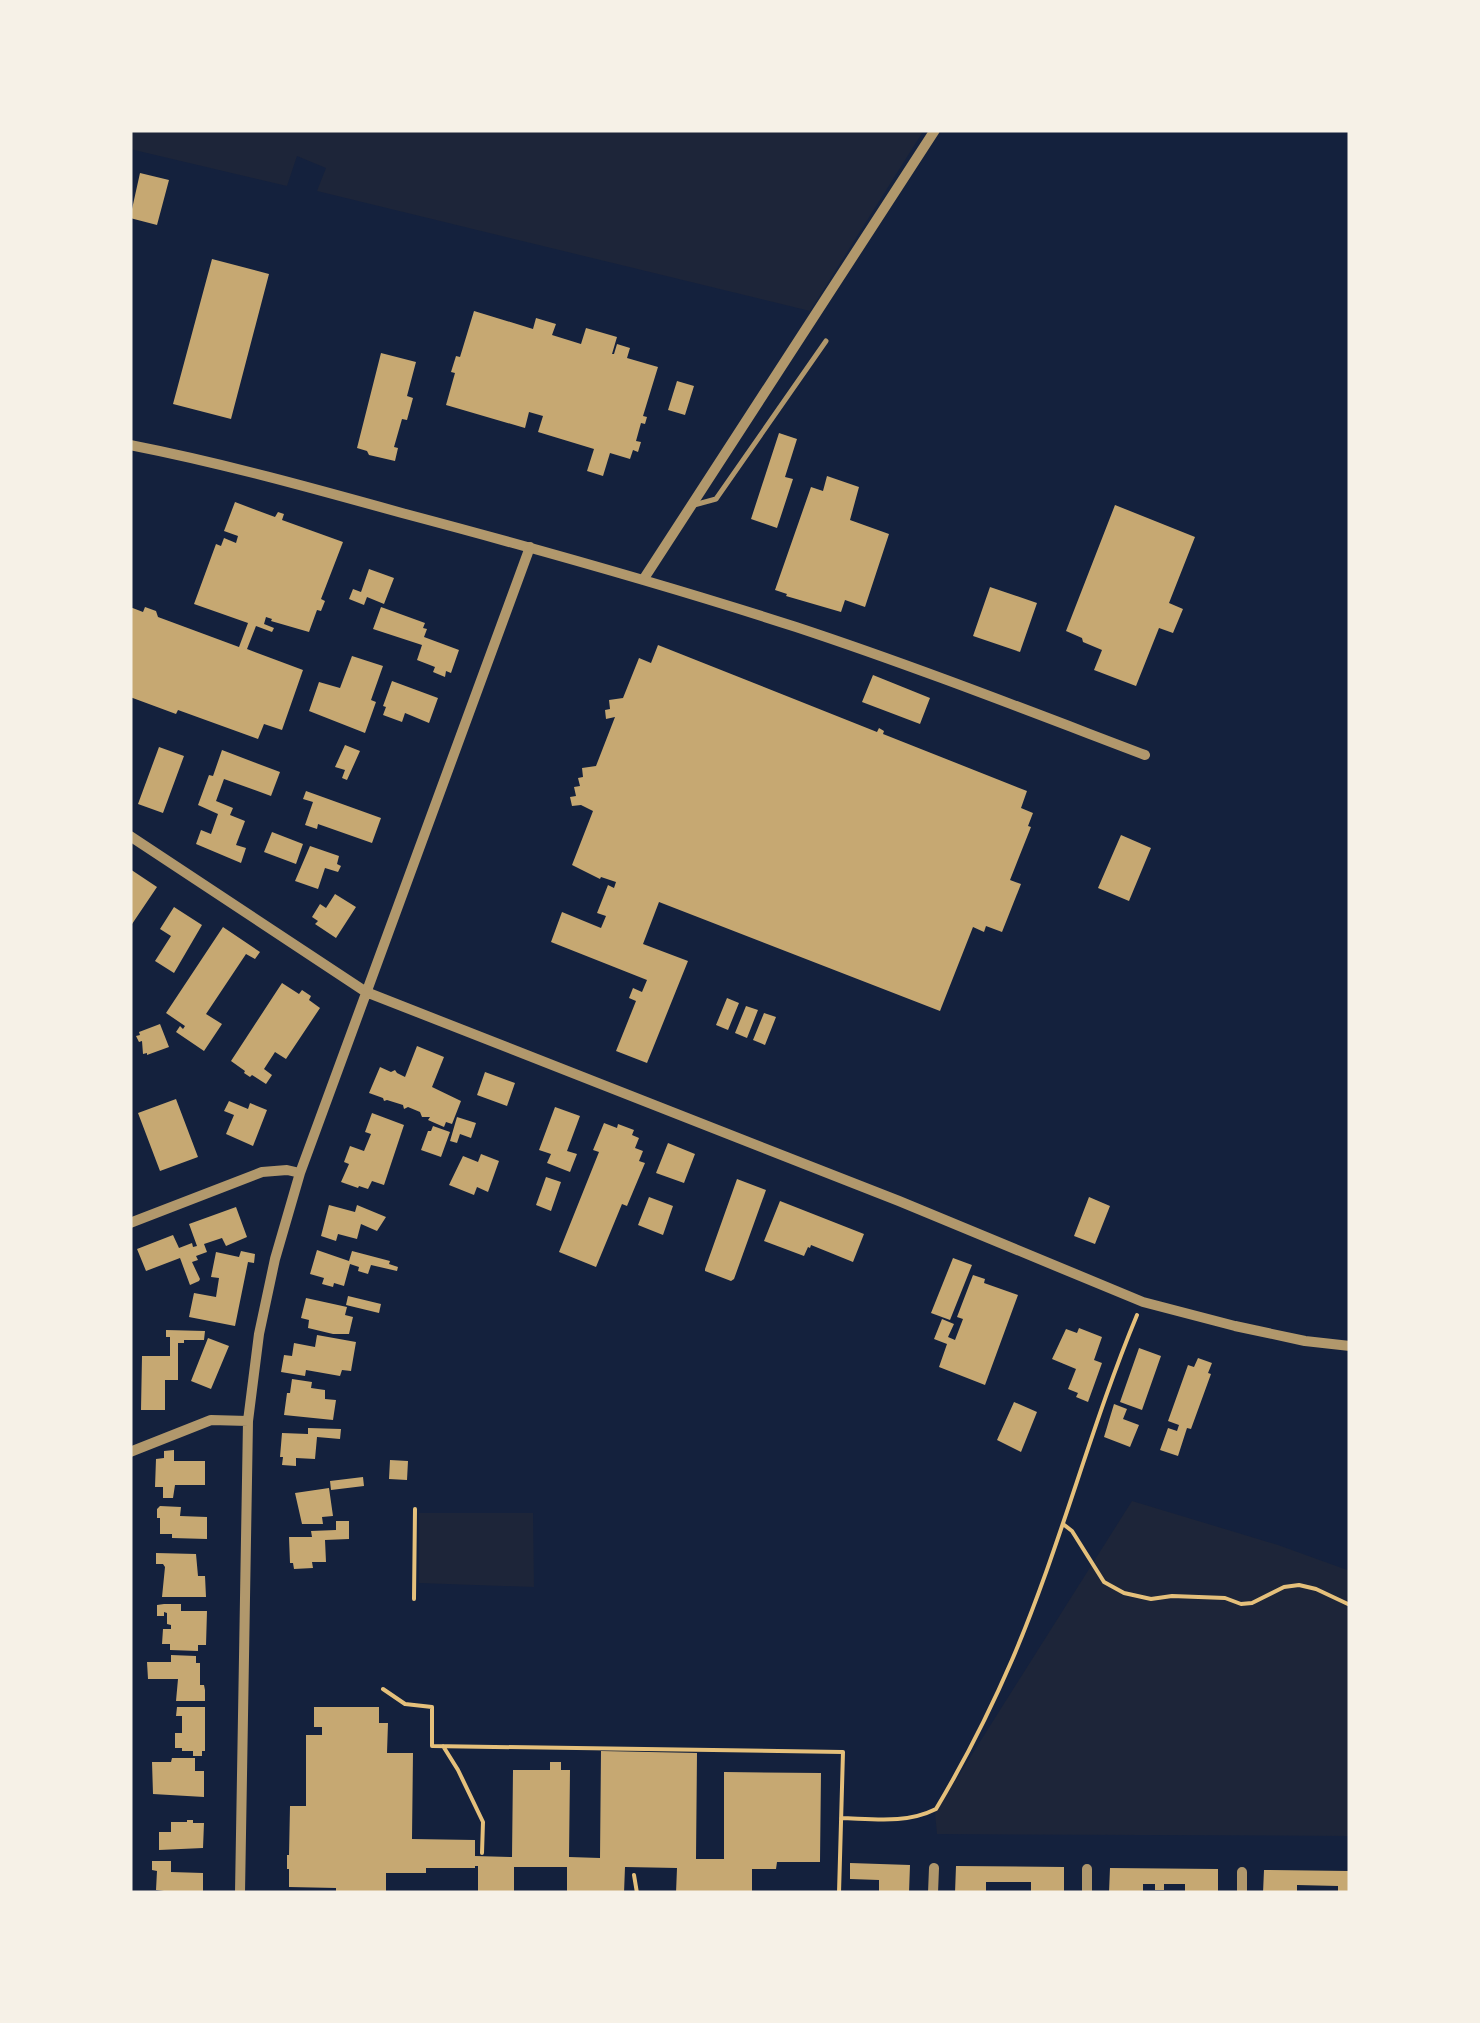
<svg xmlns="http://www.w3.org/2000/svg" width="1480" height="2023" viewBox="0 0 1480 2023" font-family="'Archivo Narrow',sans-serif">
	<rect width="100%" height="100%" fill="#14213d"/>
	<path fill="#1d2539" d="M130 130H924L810 311 317 191 326 168 297 156 287 186 130 149Z
		M1132 1501 1278 1545 1350 1571V1836L937 1834 935 1813Z
		M419 1513H533L534 1587 419 1583Z"/>
	<path fill="#c6a872" d="M140 173 169 180 157 225 130 218Z
		M212 259 269 274 231 419 173 404Z
		M474 311 533 329 536 318 556 324 552 335 581 344 586 328 617 337 612 354H614L617 344 630 348 627 358 658 367 643 416 647 417 645 424 641 423 636 441 641 442 638 452 633 450 630 459 610 453 603 476 587 471 594 449 538 432 543 416 529 412 525 428 446 405 455 373 451 372 456 356 460 357Z
		M381 353 416 362 407 396 413 398 407 420 402 419 394 447 398 448 395 461 369 455 367 451 357 448Z
		M677 381 694 386 685 415 668 410Z
		M779 433 797 439 785 477 793 479 777 528 751 519Z
		M827 476 859 487 850 520 889 534 865 607 845 600 841 612 786 596 787 594 775 590 811 487 823 491Z
		M235 502 275 517 278 512 284 514 282 520 343 542 321 599 325 601 321 611 317 610 309 632 271 621 272 619 266 617 264 624 274 628 272 632 256 626 247 649 303 670 282 730 264 724 258 739 178 710 176 714 130 697V607L143 612 145 607 156 611 158 617 239 647 248 623 194 604 216 544 221 546 224 538 236 543 238 536 224 531Z
		M1115 505 1195 537 1169 603 1183 609 1173 633 1159 628 1136 686 1094 670 1102 650 1083 642 1082 638 1066 631Z
		M369 569 394 578 384 604 367 597 364 605 349 599 353 589 361 592Z
		M990 587 1037 603 1020 652 973 636Z
		M381 607 425 623 423 628 427 629 424 637 459 650 451 673 446 671 445 677 433 672 435 667 417 660 422 645 373 629Z
		M658 645 877 732 879 728 884 731 883 734 1027 791 1021 808 1033 813 1028 826 1031 827 1010 880 1021 884 1002 932 986 926 984 932 973 927 940 1011 659 902 643 944 688 961 647 1063 616 1051 636 1001 629 998 633 988 642 992 647 980 551 942 562 912 601 928 606 916 597 913 608 885 614 888 616 882 601 877 600 879 572 865 593 811 581 805 572 806 570 797 576 796 574 787 580 786 578 778 583 777 582 768 596 766 615 717 606 719 605 710 610 709 609 700 623 698 639 658 651 663Z
		M352 656 383 666 371 700 376 702 365 733 309 711 319 682 340 688Z
		M873 675 930 698 920 724 862 702Z
		M392 681 438 698 429 723 405 713 402 722 383 715 386 707 383 706Z
		M345 745 360 751 347 780 342 778 345 770 335 767Z
		M159 747 184 756 163 813 138 804Z
		M222 750 280 772 271 796 224 779 216 801 233 808 230 815 245 821 236 845 246 848 241 863 196 844 201 830 211 834 218 814 198 805 209 775 213 776Z
		M306 791 381 818 372 843 318 824 317 829 305 825 313 802 303 799Z
		M272 832 303 844 296 864 264 852Z
		M1121 835 1151 848 1129 901 1098 888Z
		M310 846 339 856 337 864 341 866 338 872 325 868 318 889 295 881Z
		M130 869 157 887 130 927Z
		M335 894 356 907 336 938 315 924 318 921 312 917 320 904 326 908Z
		M174 907 202 925 174 973 155 961 171 936 160 929Z
		M223 927 260 952 255 959 246 954 206 1014 222 1024 204 1051 176 1032 180 1026 183 1029 185 1026 166 1013Z
		M282 983 299 994 302 990 311 996 309 1000 320 1008 286 1059 275 1052 264 1069 272 1075 266 1084 252 1075 250 1077 244 1073 245 1071 231 1061Z
		M727 998 739 1003 728 1030 716 1025Z
		M746 1006 758 1010 747 1038 735 1033Z
		M764 1013 776 1017 765 1045 753 1040Z
		M160 1024 169 1047 147 1055V1053L143 1054 142 1041 139 1042 136 1036 140 1035 139 1032Z
		M417 1046 444 1057 432 1087 461 1101 452 1124 446 1122 444 1127 428 1120 430 1117H422L420 1112 408 1107 404 1109 403 1105 387 1100 384 1101 383 1098 369 1093 380 1067 391 1072 395 1070 397 1073 405 1077Z
		M485 1072 515 1083 507 1106 477 1095Z
		M176 1099 198 1157 160 1171 138 1113Z
		M229 1101 248 1109 250 1103 267 1110 253 1146 226 1134 234 1115 224 1111Z
		M555 1107 580 1116 567 1151 577 1154 570 1172 547 1163 551 1154 539 1150Z
		M372 1113 404 1125 384 1185 372 1181 368 1189 359 1186 358 1188 341 1182 349 1164 344 1162 350 1146 364 1151 371 1134 365 1132Z
		M457 1117 476 1123 471 1138 460 1134 457 1143 450 1141Z
		M604 1123 617 1128 618 1124 634 1130 632 1135 639 1138 635 1148 643 1151 639 1161 645 1163 627 1206 622 1204 596 1267 559 1252 599 1152 593 1150Z
		M433 1126 450 1132 441 1157 421 1150 428 1131H431Z
		M668 1143 695 1154 684 1183 656 1173Z
		M481 1154 499 1161 488 1192 477 1187 474 1195 449 1185 463 1156 478 1162Z
		M546 1177 561 1182 551 1211 536 1205Z
		M737 1179 766 1190 734 1279 731 1281 705 1271V1269Z
		M649 1197 673 1206 663 1235 638 1225Z
		M1089 1197 1110 1206 1095 1244 1074 1236Z
		M780 1201 864 1234 853 1262 811 1245 810 1248 808 1247 804 1256 764 1241Z
		M329 1205 355 1212 357 1205 386 1217 377 1231 361 1224 357 1239 338 1234 336 1241 321 1236Z
		M236 1207 247 1237 226 1246 222 1238 204 1244 207 1252 196 1256 198 1260 192 1262 200 1279 199 1281 190 1285 180 1258 146 1271 137 1249 173 1235 179 1248 192 1243 193 1247 197 1246 189 1224Z
		M317 1250 349 1261 352 1251 390 1261 389 1264 398 1267 397 1271 371 1265 368 1274 358 1271 359 1267 350 1264 344 1286 334 1283 333 1287 322 1284 324 1278 310 1274Z
		M241 1251 255 1254 254 1263 248 1262 235 1326 189 1317 194 1293 216 1297 219 1278 211 1277 216 1252 239 1257Z
		M953 1258 972 1265 950 1320 931 1313Z
		M973 1275 985 1279 984 1283 1018 1295 985 1385 939 1367 947 1344 934 1339 942 1319 954 1324 948 1337 955 1340 963 1319 957 1317Z
		M348 1296 381 1304 379 1313 346 1305Z
		M306 1298 347 1307 345 1315 353 1317 349 1334H333L308 1328 309 1320 301 1318Z
		M1079 1328 1102 1337 1094 1360 1102 1363 1088 1402 1076 1397 1078 1393 1068 1389 1076 1369 1052 1359 1066 1329 1077 1333Z
		M166 1330 205 1331 204 1340H184V1343H178V1380H165V1410H141L142 1356H170V1337H166Z
		M317 1335 356 1342 351 1371 342 1370 340 1376 306 1370 305 1376 281 1372 284 1355 292 1356 294 1343 315 1347Z
		M208 1338 229 1346 211 1389 191 1381Z
		M1139 1348 1161 1356 1142 1410 1120 1402Z
		M1198 1358 1212 1363 1208 1373 1211 1374 1191 1429 1187 1428 1178 1456 1160 1450 1168 1428 1177 1431 1179 1425 1168 1421 1188 1365 1194 1367Z
		M292 1379 312 1382 311 1388 325 1390V1399L336 1400 333 1420 284 1415 287 1393H290Z
		M1014 1402 1037 1412 1021 1452 997 1440Z
		M1114 1404 1127 1409 1123 1419 1139 1425 1130 1447 1104 1437Z
		M308 1428 341 1429 340 1439 317 1437 315 1459 296 1458V1466L282 1465 283 1457H280L282 1433 308 1434Z
		M174 1450V1461H205V1485H175L173 1498H163V1487H155L156 1459 164 1458V1451Z
		M390 1460 408 1461 407 1480 389 1479Z
		M363 1477 364 1486 331 1490 330 1481Z
		M329 1488 333 1516 322 1517 323 1524H302L295 1493Z
		M160 1506 181 1507 180 1516 207 1517V1539L172 1538V1534H160V1518H157V1509Z
		M336 1521H349V1539L325 1540 326 1562H312L313 1568 294 1569 293 1563H290L289 1537H312L311 1531 336 1530Z
		M156 1553 196 1554 198 1576H205L206 1597H162L165 1567 163 1564H156Z
		M164 1604H181V1611H207L206 1645H198V1651L170 1650V1644H162L163 1629H171V1625L167 1624V1613L164 1612V1616H157V1605Z
		M171 1655 196 1656V1663H200V1685H204L205 1690V1701H176L178 1679H148L147 1662H171Z
		M177 1707H205V1751H202V1756H193V1751H182V1748H175V1733H182V1716H176Z
		M314 1707H379V1723H388L387 1753H413L412 1839 475 1840V1856L512 1857 513 1770H550V1762H561V1770H570L569 1857 600 1858 601 1751 697 1753 696 1859H724V1772L821 1773 820 1862H777L776 1869H752V1893H676L677 1868 625 1867 624 1893H567V1867H514V1893H478V1866H475V1868H426V1873H386V1893H336V1888L289 1887V1869H287V1855H289L290 1806H306V1735H322V1727H314Z
		M172 1758H195V1771H204V1797L153 1794 152 1762H171Z
		M187 1820H193V1823H204L203 1848 159 1850V1832H171V1822H187Z
		M152 1861H171V1872L203 1873V1893H163L164 1891 156 1890 157 1871 152 1870Z
		M850 1863 910 1865 909 1893H879V1880L850 1879Z
		M956 1866 1064 1867V1893H1031V1882H986V1893H955Z
		M1110 1868 1218 1869V1893H1185V1884H1164V1890H1155V1884H1143V1893H1109Z
		M1264 1870 1350 1871V1893H1338V1886L1297 1885V1893H1263Z"/>
	<g fill="none" stroke-linecap="round" stroke-linejoin="round">
		<path stroke="#e5c07b" stroke-width="4" d="M1063 1524 1072 1531 1104 1582 1124 1593 1151 1599 1172 1596 1225 1598 1241 1604 1252 1603 1284 1587 1299 1585 1316 1589 1350 1605
			M414 1599 415 1509
			M383 1689 405 1704 432 1707V1746L843 1752 839 1893
			M443 1746 458 1770 483 1822 482 1853
			M841 1818C874 1819 906 1824 936 1809 964 1762 990 1711 1012 1660 1060 1548 1090 1428 1137 1315
			M634 1875 637 1893"/>
		<path stroke="#b1986c" stroke-width="5" d="M694 505 716 499 826 341"/>
		<path stroke="#b1986c" stroke-width="10" d="M130 445C222 463 312 488 402 513 534 548 666 585 796 627 914 666 1029 711 1145 755
			M643 580 935 130
			M130 836 366 992 899 1201 1143 1302 1235 1326 1305 1341 1350 1346
			M130 1223 262 1172 287 1170 300 1173
			M130 1452 211 1420 248 1421
			M240 1893 248 1421 259 1334 275 1259 300 1173 530 547
			M933 1893 934 1868
			M1087 1893V1869
			M1242 1893V1872"/>
	</g>
	<rect width="1480" height="2023" fill="none" stroke="#f6f1e7" stroke-width="265"/>
</svg>
